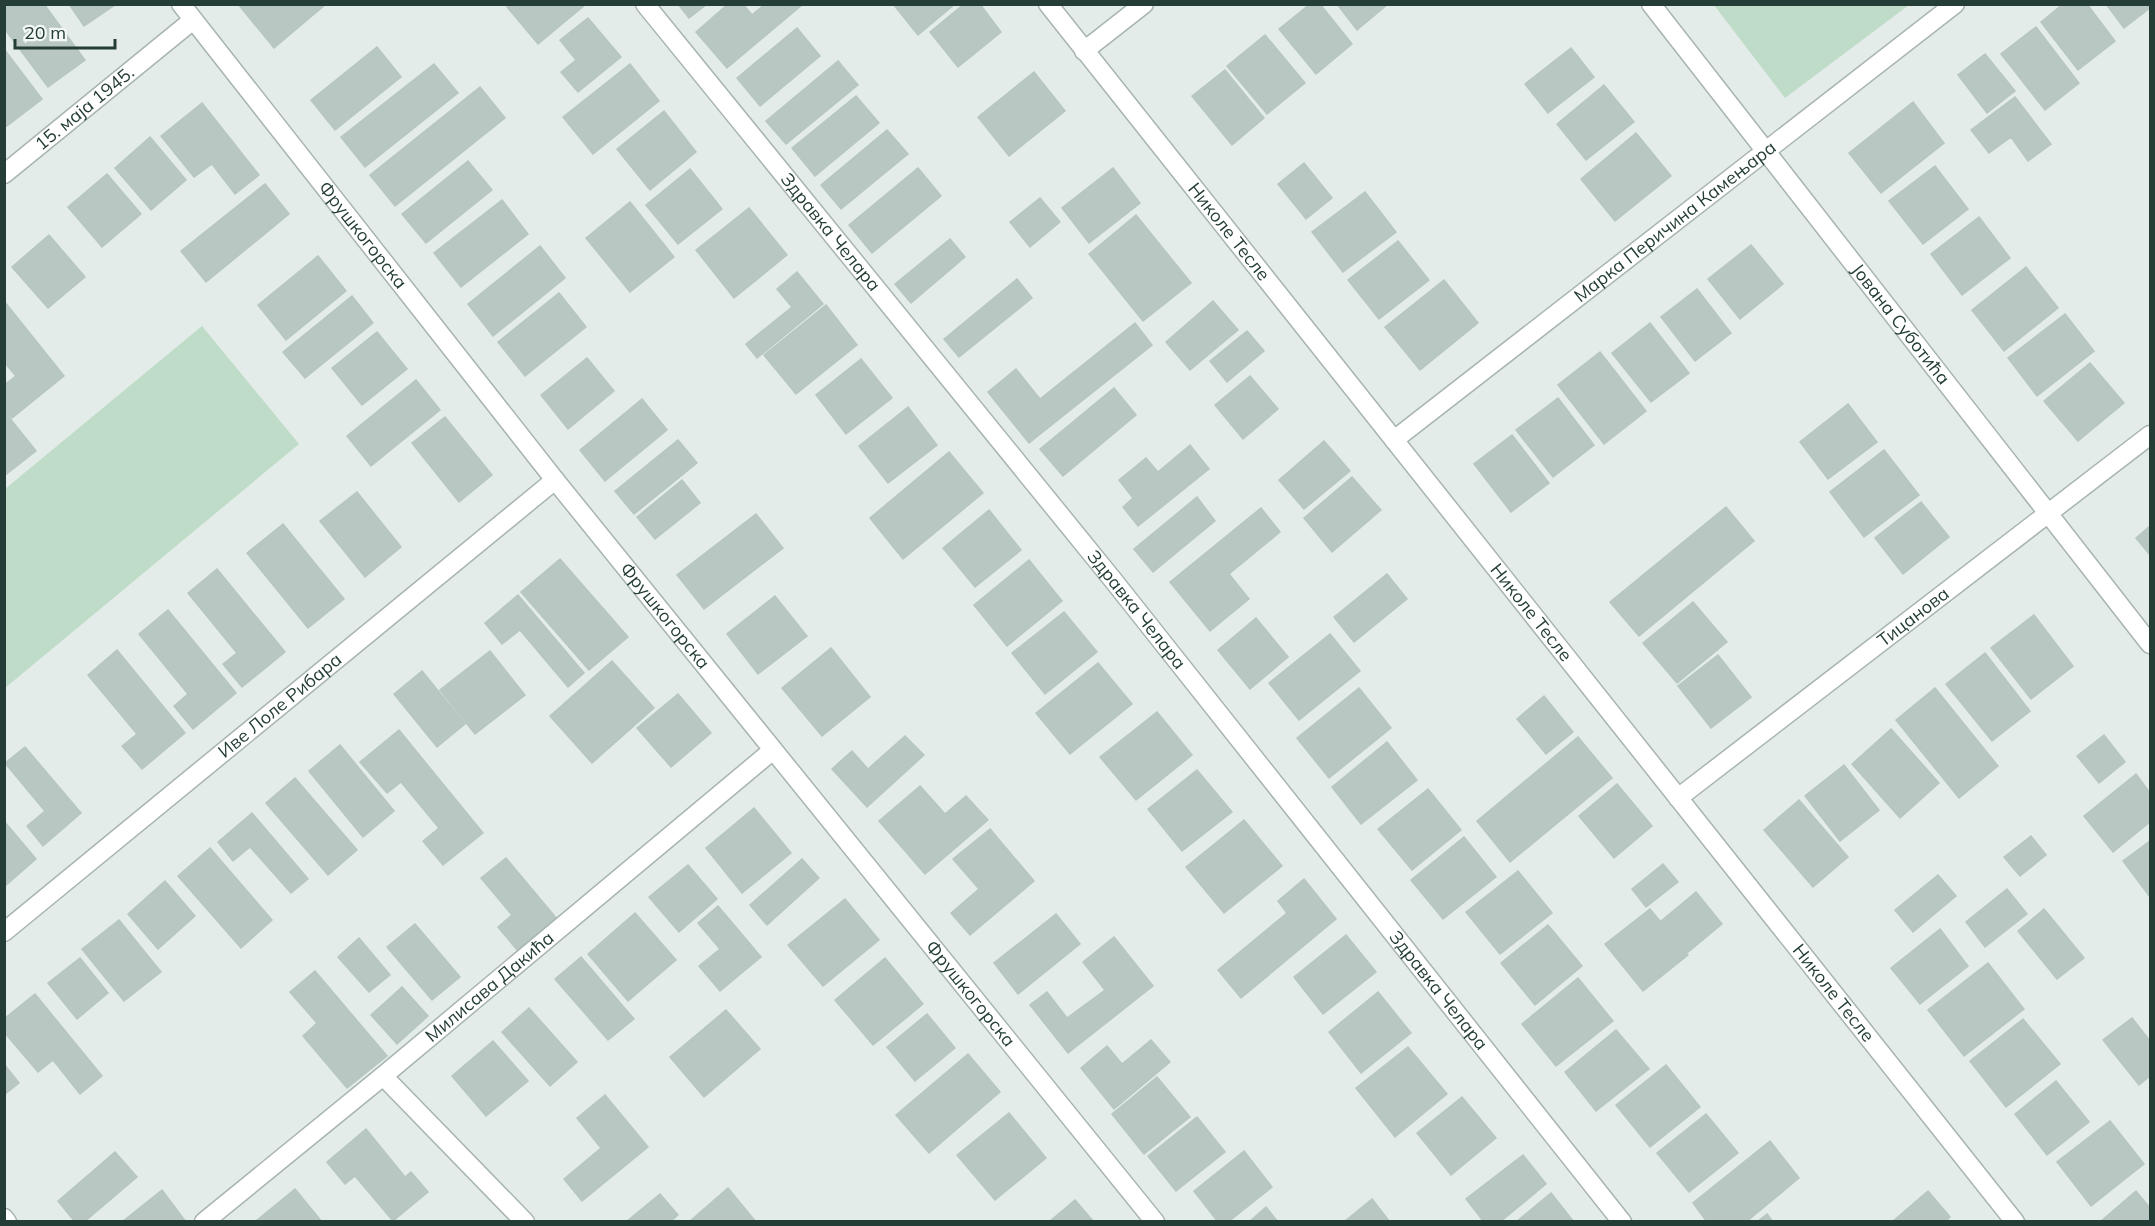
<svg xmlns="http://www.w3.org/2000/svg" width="2155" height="1226" viewBox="0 0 2155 1226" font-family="Mulish,sans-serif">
	<rect width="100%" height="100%" fill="#e4ece9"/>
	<path fill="#bedcc7" d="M1714 5H1909L1785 98Z
		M202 326 299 444 5 688V489Z"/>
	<path fill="#b9c7c2" stroke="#b6c6c0" stroke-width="1.5" d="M4 4H44L85 60 48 87 4 28Z
		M69 4H114L115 5 84 26Z
		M238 4H326L274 48Z
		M511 4H585V5L538 44 507 7Z
		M678 4H707L689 18Z
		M728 4H743L752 15 765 4H803L727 68 696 32Z
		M893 4H955L918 35Z
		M964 4H980L1001 32 958 67 930 32Z
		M1310 4H1320L1352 44 1316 74 1279 29Z
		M1337 4H1388L1357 30Z
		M2063 4H2087L2115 41 2078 70 2041 22Z
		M2106 4H2150V8L2124 28Z
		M588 18 621 57 578 92 561 72 576 60 560 40Z
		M2036 27 2079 83 2045 110 2001 54Z
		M797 28 820 56 760 106 737 78Z
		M1265 35 1305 83 1267 114 1227 66Z
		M377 47 401 77 335 130 311 100Z
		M1571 48 1594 77 1548 113 1525 84Z
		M4 49 42 99 7 126 4 122Z
		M1985 54 2015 91 1987 113 1958 75Z
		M838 61 858 85 786 144 766 121Z
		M434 64 458 93 365 167 341 137Z
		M630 64 659 101 593 154 563 117Z
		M1225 70 1264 118 1232 145 1192 96Z
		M1034 72 1065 111 1009 156 978 117Z
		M1604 85 1634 122 1586 160 1557 124Z
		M480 87 505 118 395 206 370 175Z
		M856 96 879 123 815 176 792 148Z
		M2015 97 2051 144 2028 161 2011 137 1989 153 1971 130Z
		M1913 102 1944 143 1881 193 1849 153Z
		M202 103 259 175 235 194 212 164 194 177 161 136Z
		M664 111 696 152 650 190 617 149Z
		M887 130 908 154 841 209 821 185Z
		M1636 133 1671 176 1615 221 1581 179Z
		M150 137 186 180 151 210 115 168Z
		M468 161 492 190 426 243 402 214Z
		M1304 163 1332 198 1306 219 1278 184Z
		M1935 166 1968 209 1923 244 1889 201Z
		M918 168 941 196 872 253 849 225Z
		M1113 168 1140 203 1089 243 1062 208Z
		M690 169 722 209 678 244 646 205Z
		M107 174 141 214 102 247 68 207Z
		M265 184 289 214 206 282 181 251Z
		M1365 192 1396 232 1343 272 1312 232Z
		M1040 198 1060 222 1030 247 1010 222Z
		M502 200 528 234 461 287 434 253Z
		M630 202 674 257 630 292 586 238Z
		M749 208 787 255 734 298 696 250Z
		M1136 215 1191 283 1143 321 1089 254Z
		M1979 217 2010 258 1962 295 1931 254Z
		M49 235 85 277 48 308 12 267Z
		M950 239 965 257 911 303 895 284Z
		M1398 241 1429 280 1379 319 1348 280Z
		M1751 245 1783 284 1740 319 1708 279Z
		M540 246 565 278 493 336 468 304Z
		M318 256 346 291 286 340 258 305Z
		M2026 267 2058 308 2004 351 1972 310Z
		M797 272 823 304 757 358 746 344 792 307 777 289Z
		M1017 279 1032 298 959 357 944 339Z
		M1444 280 1478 323 1420 370 1385 327Z
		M1697 289 1731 333 1695 361 1661 317Z
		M559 293 586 327 525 376 498 342Z
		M352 296 373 323 305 378 283 352Z
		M4 301 64 376 12 418 4 409V385L16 376 4 362Z
		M1213 301 1238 330 1190 370 1166 342Z
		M826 305 857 345 796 394 764 355Z
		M2065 314 2094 351 2037 396 2008 358Z
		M1135 323 1152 345 1029 443 988 392 1016 369 1040 399Z
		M1650 323 1689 373 1651 402 1612 353Z
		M1247 331 1264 351 1227 382 1210 361Z
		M377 332 407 369 362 405 332 368Z
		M1600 352 1646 411 1604 444 1558 385Z
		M587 358 614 391 568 429 541 395Z
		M861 359 892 398 846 434 816 395Z
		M2090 363 2124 403 2078 441 2044 401Z
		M1250 376 1278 409 1243 439 1215 405Z
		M416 380 440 410 371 466 347 436Z
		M1114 388 1136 415 1063 476 1040 449Z
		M1558 398 1594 445 1553 477 1516 430Z
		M642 399 667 430 605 481 580 450Z
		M1848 404 1877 442 1828 479 1800 442Z
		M908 407 937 445 888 483 859 446Z
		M4 411 36 451 4 476Z
		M445 417 492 475 459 502 412 443Z
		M1512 435 1549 483 1511 512 1474 464Z
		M678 440 697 463 634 514 615 491Z
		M1324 441 1350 471 1304 509 1279 480Z
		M1190 445 1209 469 1138 526 1123 507 1133 498 1119 480 1146 458 1158 472Z
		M1884 450 1919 495 1864 537 1830 492Z
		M949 452 983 493 903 559 870 518Z
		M1352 477 1381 510 1332 552 1304 518Z
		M682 480 700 503 655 539 637 517Z
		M357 492 401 547 365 577 320 521Z
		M1197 497 1215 521 1153 572 1134 549Z
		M1921 502 1949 537 1903 574 1875 538Z
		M1726 507 1754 541 1639 636 1610 602Z
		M1261 508 1280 532 1229 574 1249 599 1210 631 1170 582Z
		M989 510 1021 550 975 587 943 548Z
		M756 514 783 548 704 609 677 575Z
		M283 524 344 599 308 628 247 553Z
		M2150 526V555L2136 538Z
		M560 559 628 637 589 670 521 592Z
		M1029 560 1062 601 1007 646 974 605Z
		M217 569 285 652 242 687 223 664 237 653 188 593Z
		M1387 574 1407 599 1354 642 1334 617Z
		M518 595 584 673 568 687 520 630 502 644 485 623Z
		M775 596 807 636 758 674 727 634Z
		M1693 602 1727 642 1677 683 1643 643Z
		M168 610 236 693 193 729 174 706 188 694 139 634Z
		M1064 612 1097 652 1045 694 1012 653Z
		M2034 615 2073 666 2031 699 1991 648Z
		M1256 618 1288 657 1250 689 1218 650Z
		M1330 634 1360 671 1299 720 1269 683Z
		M831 648 870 697 822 736 782 688Z
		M117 650 185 733 142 769 122 746 137 734 88 675Z
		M490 651 525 695 475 734 440 690Z
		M1985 653 2030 711 1992 741 1946 684Z
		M1718 655 1751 697 1711 728 1678 686Z
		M612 661 654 708 592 763 550 716Z
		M1098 663 1132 704 1070 754 1036 713Z
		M422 671 465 724 437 747 394 694Z
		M1359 688 1391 728 1329 778 1297 738Z
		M1935 688 1998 766 1959 798 1896 720Z
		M678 694 711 733 671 767 637 728Z
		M1544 696 1573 732 1546 754 1517 719Z
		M1157 712 1192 755 1136 800 1100 757Z
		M1891 729 1939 783 1900 818 1852 764Z
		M399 730 483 833 443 865 423 841 439 828 401 782 387 793 360 762Z
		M2104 735 2125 762 2099 783 2077 756Z
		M905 736 924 755 867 807 832 769 852 751 868 769Z
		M1578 737 1612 778 1510 862 1477 821Z
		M1387 742 1417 780 1361 824 1332 787Z
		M340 745 394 811 363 837 309 771Z
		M25 747 81 813 43 846 27 826 45 811 5 763Z
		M1844 765 1879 810 1840 841 1805 796Z
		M1197 770 1232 812 1182 851 1148 809Z
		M2136 774 2150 793V822L2113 852 2084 816Z
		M295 778 357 850 328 875 266 803Z
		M1617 784 1652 826 1614 858 1579 816Z
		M920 786 945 814 966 796 988 820 925 874 879 821Z
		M1428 789 1461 830 1412 870 1378 829Z
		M1799 800 1848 857 1813 887 1764 830Z
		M754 808 791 853 742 893 706 848Z
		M252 813 308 879 291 893 250 847 233 861 218 842Z
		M1244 820 1282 866 1224 913 1186 867Z
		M4 821 36 859 5 886H4Z
		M990 829 1034 881 970 935 951 913 979 889 953 859Z
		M2031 836 2046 855 2020 876 2004 857Z
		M1464 837 1496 877 1443 919 1411 880Z
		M2150 841V897L2123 861Z
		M210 848 272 920 241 948 178 876Z
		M506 858 557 919 518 951 498 927 512 915 481 878Z
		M802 859 819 878 767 925 750 905Z
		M1663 864 1678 882 1646 907 1632 889Z
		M688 865 717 899 679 932 649 897Z
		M1518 871 1552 913 1500 954 1466 912Z
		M1938 875 1956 896 1913 932 1895 910Z
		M1304 879 1336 919 1241 998 1218 970 1287 913 1278 901Z
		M165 881 195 916 158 949 128 914Z
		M2007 889 2027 914 1985 947 1966 922Z
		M1696 892 1722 924 1687 953 1661 921Z
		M845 899 879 940 823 986 788 945Z
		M718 906 761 957 720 991 699 966 720 949 698 923Z
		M1650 909 1688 955 1643 991 1605 944Z
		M2044 909 2084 958 2057 979 2018 931Z
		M635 913 676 960 628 1001 588 954Z
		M1056 914 1080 944 1018 994 994 963Z
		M119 920 161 972 124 1001 82 949Z
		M415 924 460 977 432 1000 387 947Z
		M1548 925 1582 966 1535 1005 1501 963Z
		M1940 929 1968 966 1920 1004 1891 968Z
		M1346 935 1376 972 1323 1014 1294 977Z
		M1114 937 1153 986 1068 1053 1030 1005 1047 992 1067 1018 1105 990 1083 962Z
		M359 938 390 975 369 992 338 957Z
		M581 957 634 1019 608 1040 555 979Z
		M80 958 108 993 77 1019 48 983Z
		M885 958 923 1004 873 1045 835 1000Z
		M1988 963 2024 1009 1964 1056 1928 1010Z
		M315 971 387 1056 347 1088 303 1036 317 1023 290 992Z
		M1578 978 1613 1021 1556 1066 1522 1024Z
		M402 987 428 1016 397 1044 371 1015Z
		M1378 992 1411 1033 1361 1073 1329 1032Z
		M35 994 102 1076 80 1094 53 1060 38 1072 4 1032V1019Z
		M529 1008 577 1062 550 1086 502 1032Z
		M726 1010 760 1049 704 1097 670 1057Z
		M927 1014 955 1048 915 1081 887 1047Z
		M2132 1018 2150 1041V1076L2139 1085 2103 1040Z
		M2023 1019 2060 1064 2006 1107 1970 1061Z
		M1616 1030 1649 1069 1596 1111 1565 1072Z
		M1151 1040 1170 1062 1114 1109 1081 1068 1107 1046 1122 1064Z
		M493 1041 528 1081 486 1116 452 1076Z
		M1408 1047 1447 1094 1395 1137 1356 1088Z
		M968 1054 1000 1092 929 1153 896 1115Z
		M4 1064 19 1083 4 1095Z
		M1666 1065 1700 1107 1650 1147 1616 1105Z
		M1157 1077 1190 1117 1144 1154 1112 1114Z
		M2056 1081 2089 1122 2047 1155 2015 1114Z
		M605 1095 648 1147 582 1201 564 1179 601 1148 577 1118Z
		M1462 1097 1496 1138 1451 1175 1417 1133Z
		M1009 1113 1046 1158 995 1200 957 1155Z
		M1706 1114 1738 1153 1689 1192 1657 1153Z
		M1197 1117 1225 1152 1176 1191 1148 1156Z
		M2110 1121 2144 1164 2091 1206 2057 1162Z
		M366 1129 405 1177 411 1172 428 1192 393 1221 355 1176 345 1184 327 1162Z
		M1770 1141 1799 1178 1746 1222H1707L1693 1203Z
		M1244 1151 1272 1187 1228 1222H1218L1194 1191Z
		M115 1152 137 1177 84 1222H75L58 1201Z
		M1523 1155 1546 1184 1500 1222H1484L1466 1199Z
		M728 1188 756 1222H689Z
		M295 1189 322 1222H257L256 1221Z
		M162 1190 186 1222H122Z
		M1928 1191 1950 1217 1945 1222H1892Z
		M2136 1191 2150 1208V1222H2100Z
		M1551 1193 1574 1222H1516Z
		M660 1194 678 1215 670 1222H626Z
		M1372 1199 1390 1222H1344Z
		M1075 1200 1094 1222H1049Z
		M1266 1207 1278 1222H1249Z
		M1767 1214 1773 1222H1757Z"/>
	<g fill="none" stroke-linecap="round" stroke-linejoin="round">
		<defs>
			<g id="minor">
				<path id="s1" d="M181 4 555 480 1155 1222"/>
				<path id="s2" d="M645 4 1113 580 1622 1222"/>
				<path id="s3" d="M1048 4 2015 1222"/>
				<path id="s4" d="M1651 4 2150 644"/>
				<path d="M1084 51 1144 4"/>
				<path id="s5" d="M4 174 193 20"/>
				<path id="s6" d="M1394 440 1955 4"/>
				<path id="s7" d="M1678 798 2150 435"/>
				<path id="s8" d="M4 932 555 480"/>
				<path d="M383 1076 525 1222"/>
				<path d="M4 1218 7 1222"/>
				<path id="s9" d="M204 1222 383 1076 773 750"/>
			</g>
		</defs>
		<use href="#minor" stroke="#a7b4b0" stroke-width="21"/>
		<use href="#minor" stroke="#fff" stroke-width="18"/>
	</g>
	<g text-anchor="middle" stroke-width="4.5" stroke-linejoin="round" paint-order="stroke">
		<g font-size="18" fill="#243d37" stroke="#f4f9f7">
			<text dy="6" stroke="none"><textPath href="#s5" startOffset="104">15. маја 1945.</textPath></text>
			<text dy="6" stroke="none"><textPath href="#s6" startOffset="356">Марка Перичина Камењара</textPath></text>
			<text dy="6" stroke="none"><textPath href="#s3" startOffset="291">Николе Тесле</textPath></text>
			<text dy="6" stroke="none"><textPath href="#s2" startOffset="294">Здравка Челара</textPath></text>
			<text dy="6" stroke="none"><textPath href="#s1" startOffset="294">Фрушкогорска</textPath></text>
			<text dy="6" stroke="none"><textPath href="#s4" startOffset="406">Јована Суботића</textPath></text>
			<text dy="6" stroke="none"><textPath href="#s2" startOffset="780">Здравка Челара</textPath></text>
			<text dy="6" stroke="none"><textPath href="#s3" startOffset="777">Николе Тесле</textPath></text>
			<text dy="6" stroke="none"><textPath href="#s1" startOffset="780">Фрушкогорска</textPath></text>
			<text dy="6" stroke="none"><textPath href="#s7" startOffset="297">Тицанова</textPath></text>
			<text dy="6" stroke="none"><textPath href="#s8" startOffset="357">Иве Лоле Рибара</textPath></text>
			<text dy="6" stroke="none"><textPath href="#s9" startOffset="370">Милисава Дакића</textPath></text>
			<text dy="6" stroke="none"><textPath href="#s2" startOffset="1266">Здравка Челара</textPath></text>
			<text dy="6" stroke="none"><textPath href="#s1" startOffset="1266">Фрушкогорска</textPath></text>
			<text dy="6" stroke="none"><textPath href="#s3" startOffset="1263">Николе Тесле</textPath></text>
		</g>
	</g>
	<rect width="2155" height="1226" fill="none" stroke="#243d37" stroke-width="12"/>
	<path d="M15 39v9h100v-9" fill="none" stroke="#243d37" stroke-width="3"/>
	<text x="24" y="39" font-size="18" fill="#243d37" stroke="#f4f9f7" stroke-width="4.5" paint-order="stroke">20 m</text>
</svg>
